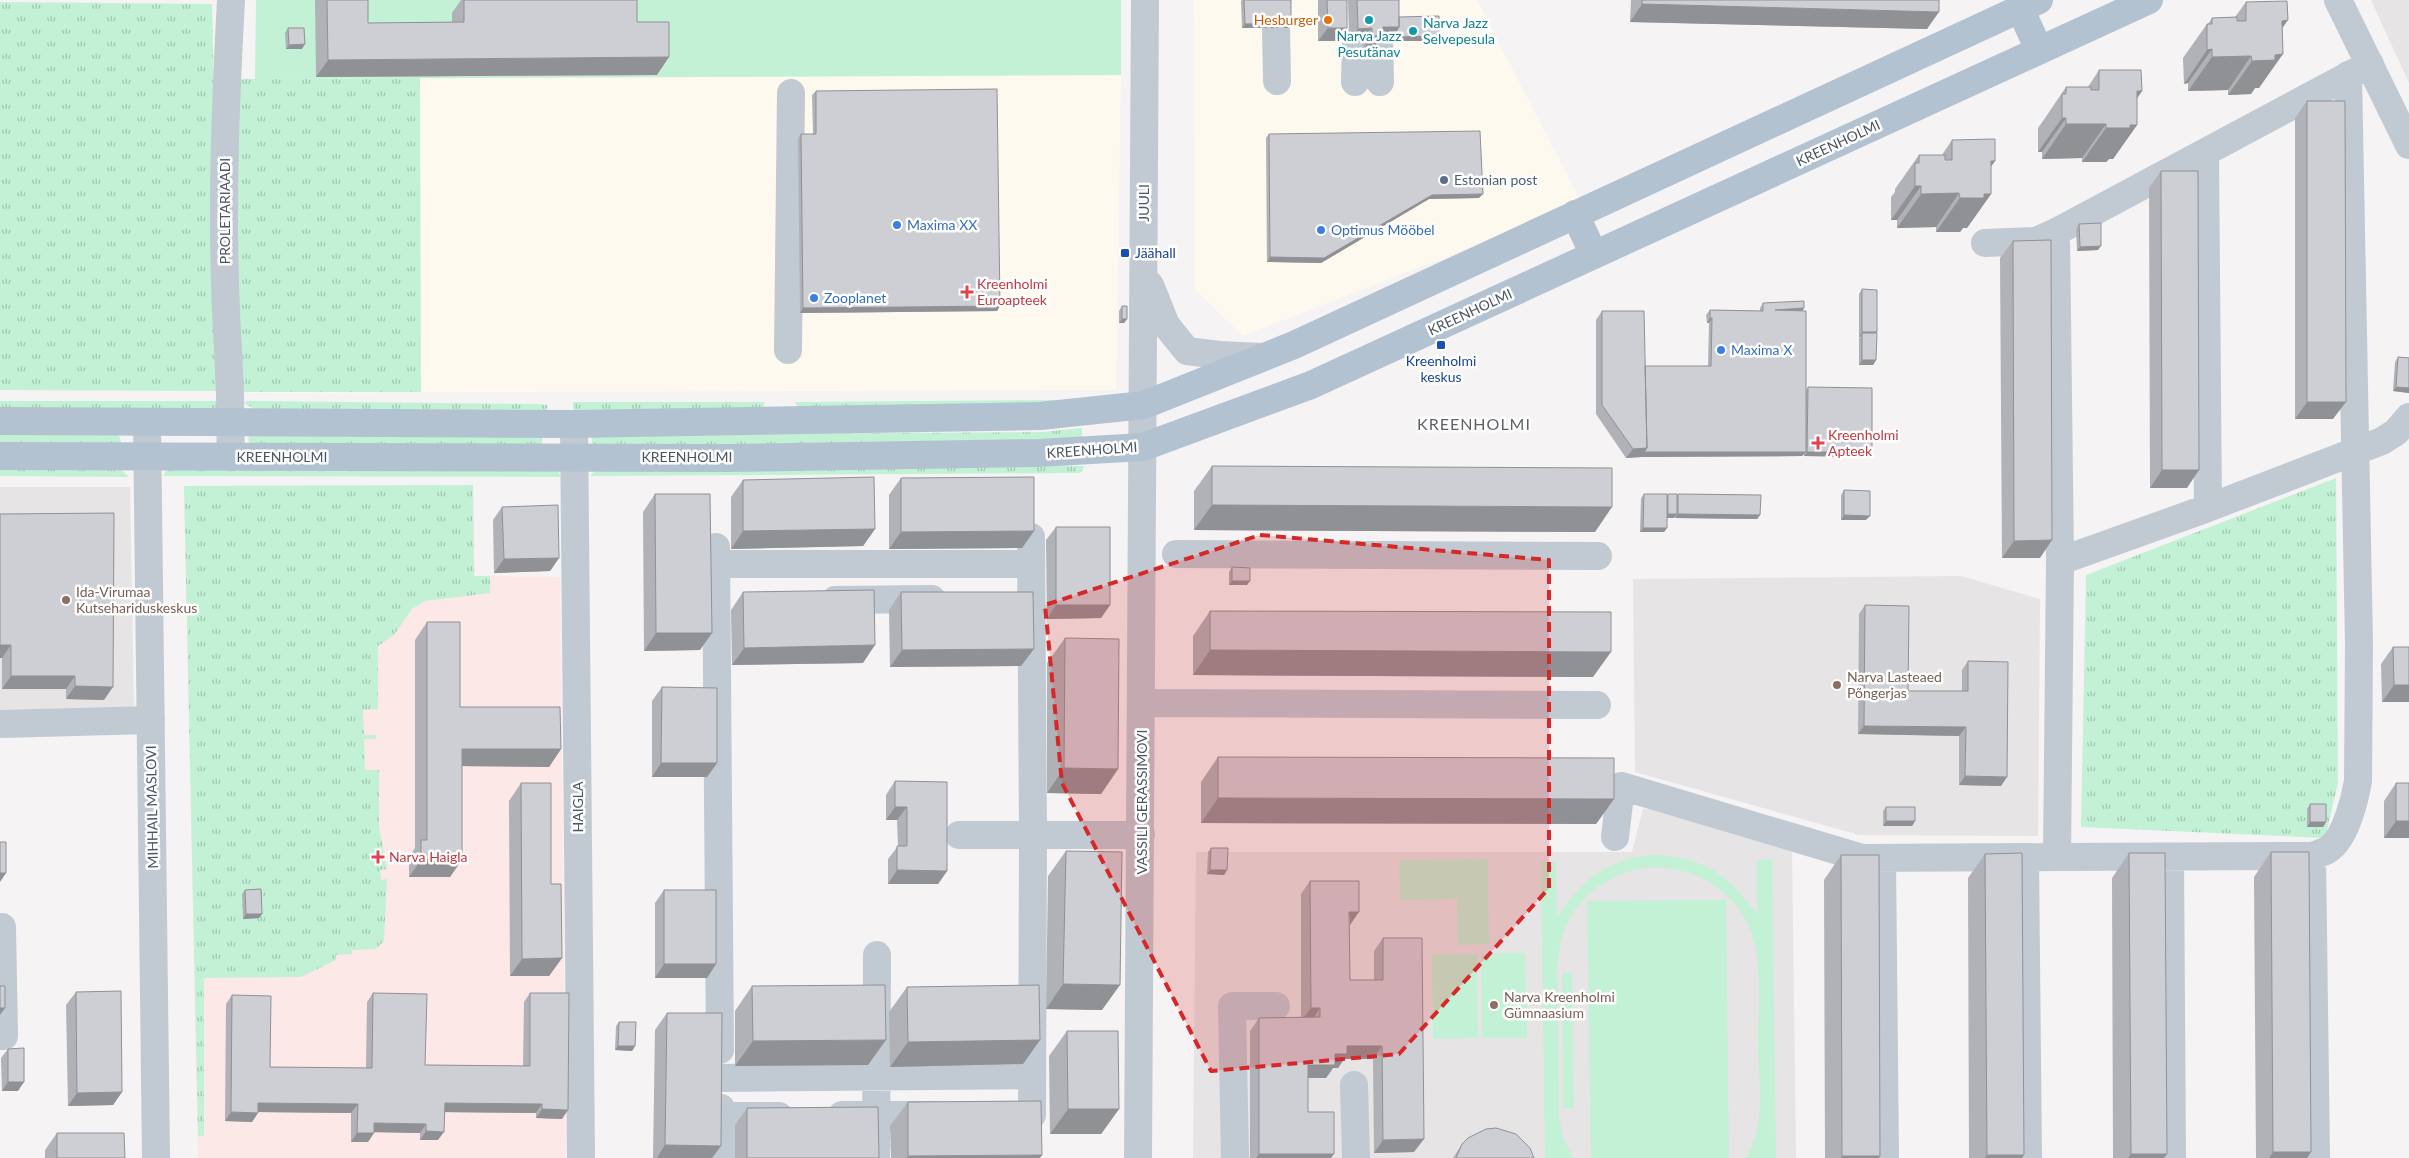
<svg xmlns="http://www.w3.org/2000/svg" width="2409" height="1158" viewBox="0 0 2409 1158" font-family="Lato,sans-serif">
	<defs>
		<pattern id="grass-tufts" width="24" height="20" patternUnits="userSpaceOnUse" patternTransform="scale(1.25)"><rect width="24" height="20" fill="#c3f1d5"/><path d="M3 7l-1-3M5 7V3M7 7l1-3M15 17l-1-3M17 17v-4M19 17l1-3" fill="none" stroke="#a0c6b0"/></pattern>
	</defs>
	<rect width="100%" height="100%" fill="#f5f3f3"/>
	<path fill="#fdf9ef" d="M1194 0H1477L1582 204 1243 336 1195 290Z
		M1121 75 1116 390 249 393 255 79Z"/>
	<path fill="#e6e4e5" d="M2371 0H2409V83Z
		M0 487H130L134 713 0 712Z
		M1961 576 2040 599 2038 836 1859 835 1635 772 1633 579Z
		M1643 809H1658L1792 847 1796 1158H1193L1196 852H1632Z"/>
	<path fill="#fce8e6" d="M473 485 475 576 560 577 566 1158H198L184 486Z"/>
	<path fill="url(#grass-tufts)" d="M0 2 212 4 221 391 0 390Z
		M420 78 421 392H239L236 79Z
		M1063 400 1074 401 1076 404 798 408 795 402Z
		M0 401H223L218 410H0Z
		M245 401 537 404 548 405 545 413 259 412 246 404Z
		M573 402H765L762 411H574Z
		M1082 428V439L1045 445 592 444V435L1043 432Z
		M0 433 119 435 121 442 117 444H0Z
		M248 433 542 434V449L249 445Z
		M0 466H118L129 477 0 476Z
		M176 466 557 469 561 477 163 476 166 471Z
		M1084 466 1082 472 1078 473 590 476 598 468 607 467Z
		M2336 478 2338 783 2325 838 2081 827 2086 575Z
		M473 485 474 576H490V593L425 601 412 609 394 635 378 646V709L363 710 364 735H376V739H364L365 770H379V828L387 869 380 870 381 880 387 879 384 941 376 949 352 950V954L336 955V960L301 977 204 978V1136H198L184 486Z"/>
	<path fill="#c3f1d5" d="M256 0H1121V75L255 79Z
		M1653 855C1702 856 1730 875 1757 915V860L1772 859 1776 1158H1746C1766 1125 1759 1084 1758 1047 1758 1014 1762 978 1755 945 1743 888 1681 855 1627 872 1600 881 1575 902 1565 929 1554 956 1558 986 1558 1015 1558 1049 1559 1083 1559 1117L1563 1137 1573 1158H1545L1541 862H1556L1557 917C1583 879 1606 860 1653 855Z
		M1488 859 1489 944 1458 945 1457 899 1400 900 1399 860Z
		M1726 900 1729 1158H1591L1587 901Z
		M1525 953 1527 1038H1482L1481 954Z
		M1432 954H1477L1478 1038 1433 1039Z
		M1562 973H1572L1574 1108H1563Z"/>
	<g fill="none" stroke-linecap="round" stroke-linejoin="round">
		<path stroke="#c1cad2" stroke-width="28" d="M2338 0 2409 145
			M1276 28 1277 81
			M1379 40 1380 82
			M1355 82 1356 42
			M2205 153 2208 508
			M2056 232 2060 561 2057 857 2312 856C2318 854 2326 852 2330 848 2346 836 2355 799 2358 781L2359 644 2348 75
			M1985 243 2036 241 2056 232 2370 64
			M1150 285 1166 325 1187 351 1219 355 1262 357
			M788 350 791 93
			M147 422 156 1158
			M574 424 581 1158
			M230 457C233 398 226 340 225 282 222 188 226 94 231 0
			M716 547 720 1050
			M1176 554 1598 556
			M2060 561 2208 508 2382 441 2396 432 2409 417
			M716 564H1031
			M835 600 932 599
			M1142 703 1597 705
			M0 724 151 720
			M959 835H1141
			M1615 837 1621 786 1862 858 2057 857
			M2312 856 2316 1158
			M2025 857 2028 1158
			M2170 857 2172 1158
			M1882 859 1885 1158
			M0 1036H4L2 927
			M720 1078 1032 1075
			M1354 1085 1356 1158
			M721 1108V1158
			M842 1115H936
			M1009 1115H1032L1033 835 1031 537
			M721 1116H779
			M876 1158 877 955
			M1138 1158 1145 0
			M1235 1158 1232 1006H1276"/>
		<path stroke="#b3c2d1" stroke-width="28" d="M2020 8 2039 50
			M1575 214 1594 255
			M0 421 574 424 1040 416 1144 405 1294 345 2039 0
			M0 456 729 458 1039 453 1143 447 1311 385 2149 0"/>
	</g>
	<path fill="#b0b2b7" d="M315 0H368V23L452 22V13L461 0H637V22L657 75 316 77Z
		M1242 0H1291V23L1288 28H1242L1241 1Z
		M1318 0H1347L1337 41H1318Z
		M1348 0H1399V17L1439 36 1436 41 1380 40 1374 49 1363 50 1362 42H1349Z
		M1631 0H1939L1927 29 1630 22Z
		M2246 2 2282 28 2259 88H2255L2251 94 2228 95V90L2188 91V83L2184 84 2183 58 2207 24H2208L2212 18 2235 17Z
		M288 28 302 49H286L285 33Z
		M2099 70 2142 91 2137 98V125L2113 159H2109L2106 162H2082V158L2042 159V152H2038V128L2043 121 2066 87H2088Z
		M816 91 1000 306 997 311 800 313 798 138 801 134H813L812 95Z
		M2307 101 2333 419H2295V118Z
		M1269 134 1479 198 1429 199 1321 263 1267 262 1266 138Z
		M1952 140 1995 161 1991 166V194L1967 228H1963L1960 232H1936V227L1897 228V220H1891V197L1895 192V189L1919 155H1942Z
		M2161 171 2187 488H2150L2149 188Z
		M2079 224 2098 250 2077 251 2076 229Z
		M2013 241 2040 558H2002L2000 258Z
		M1862 289 1877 332 1876 333V360L1873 365H1859V338L1860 337H1859V294Z
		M1763 303 1804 308 1802 311 1806 390 1808 387 1872 452 1869 457 1804 456V454L1802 456 1641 457 1626 458 1596 414V320L1602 311 1645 366H1708L1709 323H1707L1706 315 1710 310 1760 311V308Z
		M1122 306 1127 319 1124 323H1119V311Z
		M2398 357 2409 358V393L2393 391 2395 362Z
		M1212 466 1595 532 1194 530V491Z
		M901 478 1034 531 1022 548 889 549V495Z
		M743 480 875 529 863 546 731 549V497Z
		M1844 490 1866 520H1841V495Z
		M655 494 700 650 644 651 643 512Z
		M1644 494 1667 496 1668 494 1677 496 1678 494 1760 515 1757 519 1675 518V516L1674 518H1667V528L1664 532H1640L1641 498Z
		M502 507 559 558 550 571 494 573 493 520Z
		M0 514 104 700 66 699V689H2V658H0Z
		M1056 527 1110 605 1101 618 1047 619 1046 540Z
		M1232 567 1247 585H1229V572Z
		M743 592 863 663 732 665 731 610Z
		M901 592 1021 666 890 667 889 610Z
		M1865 605 1908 691H1962V670L1968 661 2001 786 1959 785V736L1858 734 1859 614Z
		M1210 611 1593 677 1193 675V636Z
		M427 622 460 707 561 749 549 767 462 766 450 877H409V857L415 848V640Z
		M1065 638 1118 769 1101 794 1047 793V663Z
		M2393 647 2409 702H2382L2381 664Z
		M662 687 717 763 707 777H652V701Z
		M1218 757 1614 799 1596 824 1201 823V782Z
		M895 781 947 871 938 884H888V859L898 846 897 820H886V795Z
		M521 783 551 884 562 958 549 976H510L509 801Z
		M2396 783H2409V838H2384V801Z
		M2310 804 2326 822 2323 827H2307V809Z
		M1886 807 1915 821 1912 826H1883V811Z
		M1211 848 1227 870 1224 875 1207 874 1208 852Z
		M1066 851 1102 1010 1046 1009 1048 876Z
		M2271 852 2311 1152 2307 1158H2256L2254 877Z
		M2129 853 2167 1154 2164 1158H2113L2112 878Z
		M1985 854 2022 1158H1969L1968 878Z
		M1841 855 1880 1156 1879 1158H1825L1824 880Z
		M1310 881 1349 925 1350 980H1374V951L1383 938 1414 1152 1374 1153 1373 1059H1344L1338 1068H1333L1326 1078H1308V1112L1331 1158H1250V1031L1259 1018 1301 1017V894Z
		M245 890 262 914 259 918 243 919 242 894Z
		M664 890 716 964 707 978H655V903Z
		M752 986 868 1065 735 1066V1011Z
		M907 987 1040 1040 1023 1064 890 1067 889 1012Z
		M76 992 122 1092 113 1105 68 1106 66 1005Z
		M373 993 425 1065 523 1066 524 1002 530 993 562 1119 536 1118V1113L444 1112 438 1140H420V1133L374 1132 368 1142H351V1113L258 1112 252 1122 225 1121 226 1004 232 995 270 1067 366 1068 367 1002Z
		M667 1013 712 1158H653L655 1030Z
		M619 1022 635 1046 632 1051 615 1050 616 1026Z
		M1067 1031 1119 1109 1101 1134H1050L1049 1056Z
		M8 1049 18 1091H2L1 1058Z
		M908 1102 1040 1158H891L890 1126Z
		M747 1108 879 1158H735V1125Z
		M57 1133 125 1158H45V1150Z
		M1462 1144 1534 1158H1453Z"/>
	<path fill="#909195" d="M1642 4 1939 12 1927 29 1630 22Z
		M2288 20 2264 54 2282 21Z
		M1291 23 1288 28H1242L1245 24Z
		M1383 27H1399L1390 40H1380L1374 49 1363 50 1372 36Z
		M1328 28H1347L1337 41H1318Z
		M1372 28 1362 42H1349L1358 29Z
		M1439 36 1436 41H1390L1393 37Z
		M305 44 302 49H286L289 45Z
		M2212 49 2188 83 2184 84 2207 50Z
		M2283 54 2259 88H2255L2251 94 2228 95 2252 61 2275 55Z
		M2251 56 2228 90 2188 91 2212 57Z
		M669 57 657 75 316 77 328 60Z
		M2137 91H2142L2118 126Z
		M2062 118H2066L2042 152H2038Z
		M2066 124H2106L2082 158 2042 159Z
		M2130 125H2137L2113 159H2109L2106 162H2082L2106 128Z
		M1991 161H1995L1971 195Z
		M1915 186H1921L1897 220H1891Z
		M1959 193 1936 227 1897 228 1921 194Z
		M1483 194 1479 198 1429 199 1321 263 1267 262 1270 257 1432 195Z
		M1984 194H1991L1967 228H1963L1960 232H1936L1960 198Z
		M2101 246 2098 250 2077 251 2080 247Z
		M1000 306 997 311 800 313 803 308Z
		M1804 308 1801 313 1775 310Z
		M1710 318H1712L1709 323H1707Z
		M1122 319H1127L1124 323H1119Z
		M1862 332H1877L1874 337 1862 333 1860 337H1859Z
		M1862 360H1876L1873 365H1859Z
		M2396 387 2409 388V393L2393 391Z
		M2307 402H2346L2333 419H2295Z
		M1647 448 1806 452 1802 456 1641 457 1626 458 1633 449Z
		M1807 452H1872L1869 457 1804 456Z
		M2162 470H2199L2187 488H2150Z
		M1212 505 1612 507 1595 532 1194 530Z
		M1668 514H1677L1674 518H1665Z
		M1678 514 1760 515 1757 519 1675 518Z
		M1844 515 1870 516 1866 520H1841Z
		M1643 528H1667L1664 532H1640Z
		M875 529 863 546 731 549 743 531Z
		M1034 531 1022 548 889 549 901 532Z
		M2052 540 2040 558H2002L2014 541Z
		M559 558 550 571 494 573 504 559Z
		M1232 581H1250L1247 585H1229Z
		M1056 605H1110L1101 618 1047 619Z
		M656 633H712L700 650 644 651Z
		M0 645H11L2 658H0Z
		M875 645 863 663 732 665 744 648Z
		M1034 649 1021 666 890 667 902 650Z
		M1210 650 1611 652 1593 677 1193 675Z
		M11 676H75L66 689H2Z
		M2394 685H2409V702H2382Z
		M75 686 113 687 104 700 66 699Z
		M1864 726 1966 727 1959 736 1858 734Z
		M462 749H561L549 767 450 766Z
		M661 763H717L707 777H652Z
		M1064 768 1118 769 1101 794 1047 793Z
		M1965 776 2007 777 2001 786 1959 785Z
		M1218 798 1614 799 1596 824 1201 823Z
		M895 807H907L897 820H886Z
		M1886 821H1915L1912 826H1883Z
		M2396 821H2409V838H2384Z
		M2310 822H2326L2323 827H2307Z
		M421 860H462L450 877H409Z
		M897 870 947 871 938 884H888Z
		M1210 870H1227L1224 875 1207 874Z
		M0 873H6L0 882Z
		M1349 912H1359L1350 925Z
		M246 914H262L259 918 243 919Z
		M562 958 549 976H510L522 959Z
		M664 964H716L707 978H655Z
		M1063 984 1120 985 1102 1010 1046 1009Z
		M0 1008H5L0 1015Z
		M1311 1008H1320L1311 1021H1301Z
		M886 1040 868 1065 735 1066 753 1041Z
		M1040 1040 1023 1064 890 1067 908 1042Z
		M618 1046H635L632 1051 615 1050Z
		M1347 1046H1382L1373 1059H1344L1338 1068H1333L1326 1078H1299L1308 1065 1335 1054Z
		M8 1082H24L18 1091H2Z
		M122 1092 113 1105 68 1106 77 1093Z
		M258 1103 358 1104 351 1113 252 1112Z
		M445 1103 542 1104 536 1113 438 1112Z
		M542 1109 568 1110 562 1119 536 1118Z
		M1068 1109H1119L1101 1134H1050Z
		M231 1112 258 1113 252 1122 225 1121Z
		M374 1123 426 1124 420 1133 368 1132Z
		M426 1131 444 1132 438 1140H420Z
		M357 1133H374L368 1142H351Z
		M1424 1139 1414 1152 1374 1153 1383 1140Z
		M665 1145 721 1146 712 1158H657Z
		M2273 1152H2311L2307 1158H2269Z
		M1259 1154H1334L1331 1158H1256Z
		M2131 1154H2167L2164 1158H2128Z
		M1042 1155 1040 1158H907L908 1156Z
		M1987 1155H2024L2022 1158H1985Z
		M1842 1156H1880L1879 1158H1841Z"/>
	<path fill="#cdcfd5" stroke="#909195" d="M327 0H368V23L464 22V0H637V22H669V57L328 60Z
		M1244 0H1291V23L1245 24Z
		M1327 0H1347V28H1328Z
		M1357 0H1399V27H1383V36H1372V28L1358 29Z
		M1642 0H1939V12L1642 4Z
		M2287 1 2288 20 2282 21 2283 54 2275 55V60L2252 61 2251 56 2212 57V49L2207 50V24H2212V18L2237 17V21H2246V2Z
		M1439 16V36L1393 37 1399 27V17Z
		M288 28H304L305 44 289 45Z
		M2099 70H2141L2142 91H2137V125H2130V128H2106V124H2066V118H2062V94H2066V87H2091V90H2099Z
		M997 89 1000 306 803 308 801 134H816V91Z
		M2307 101H2345L2346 402H2307Z
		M1480 131 1483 194 1432 195 1324 258 1270 257 1269 134Z
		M1995 139V161H1991V194H1984V198H1960L1959 193 1921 194V186H1915V163H1919V155H1945V160H1952V140Z
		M2161 171H2198L2199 470H2162Z
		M2101 223V246L2080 247 2079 224Z
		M2051 240 2052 540 2014 541 2013 241Z
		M1862 289 1877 290V332H1862Z
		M1804 301V308L1775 310 1806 311V452H1644L1647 448 1645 366H1711L1712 318H1710V310L1763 311V303Z
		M1122 306H1127V319H1122Z
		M1602 311H1644L1647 448 1633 449 1602 405Z
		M1862 333H1877L1876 360H1862Z
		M2398 357 2409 358V388L2396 387Z
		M1808 387 1872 388V452H1807Z
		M1212 466 1612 468V507L1212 505Z
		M874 477 875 529 743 531V480Z
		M1034 477V531L901 532V478Z
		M1844 490 1870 491V516L1844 515Z
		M655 494H710L712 633H656Z
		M1644 494H1667V528H1643Z
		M1668 494H1677V514H1668Z
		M1678 494 1761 495 1760 515 1678 514Z
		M558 505 559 558 504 559 502 507Z
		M114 513 113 687 75 686V676H11V645H0V514Z
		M1056 527H1110V605H1056Z
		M1232 567 1250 568V581H1232Z
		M874 590 875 645 744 648 743 592Z
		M901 592H1033L1034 649 902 650Z
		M1865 605 1909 606 1908 691H1968V661L2008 662 2007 777 1965 776 1966 727 1864 726Z
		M1210 611 1611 612V652L1210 650Z
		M427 622H460V707H560L561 749H462V860H421V840H427Z
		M1065 638 1119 639 1118 769 1064 768Z
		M2393 647H2409V685H2394Z
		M662 687 717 688V763H661Z
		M1218 757 1614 758V799L1218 798Z
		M895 781 947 782V871L897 870V846H907V807H895Z
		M521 783H551V884H561L562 958 522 959Z
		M2396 783H2409V821H2396Z
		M2310 804H2326V822H2310Z
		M1886 807H1915V821H1886Z
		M0 842H6V873H0Z
		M1211 848H1228L1227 870H1210Z
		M1066 851 1122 852 1120 985 1063 984Z
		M2271 852H2309L2311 1152H2273Z
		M2022 853 2024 1155H1987L1985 854Z
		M2129 853H2165L2167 1154H2131Z
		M1841 855H1879L1880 1156H1842Z
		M1310 881H1359V912H1349L1350 980H1383V938H1422L1424 1139 1383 1140 1382 1046H1347V1054H1335V1065H1308V1112H1334V1154H1259V1018L1320 1017V1008H1311Z
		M261 889 262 914H246L245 890Z
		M664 890H716V964H664Z
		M885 985 886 1040 753 1041 752 986Z
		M1039 985 1040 1040 908 1042 907 987Z
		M0 986H5V1008H0Z
		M121 991 122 1092 77 1093 76 992Z
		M373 993 427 994 425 1065 530 1066V993H569L568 1110 542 1109V1104L445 1103 444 1132 426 1131V1124L374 1123V1133H357L358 1104 258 1103V1113L231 1112 232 995 271 996 270 1067 372 1068Z
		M667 1013H722L721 1146 665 1145Z
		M619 1022H636L635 1046H618Z
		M1067 1031H1118L1119 1109H1068Z
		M24 1048V1082H8V1049Z
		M1041 1101 1042 1155 908 1156V1102Z
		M878 1107 879 1158H747V1108Z
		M1496 1128 1516 1134 1530 1148 1534 1158H1456L1462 1144 1468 1138 1486 1129Z
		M57 1133H124L125 1158H57Z"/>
	<path fill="#d62828" fill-opacity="0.2" stroke="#d62828" stroke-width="4" stroke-dasharray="10 6" stroke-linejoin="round" d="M1260 535 1549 560V888L1399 1054 1211 1071 1062 783 1045 605Z"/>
	<circle fill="#e8710a" stroke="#fff" stroke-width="2" cx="1328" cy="20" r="5"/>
	<g fill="#0f9aa8" stroke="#fff" stroke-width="2">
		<circle cx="1369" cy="20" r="5"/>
		<circle cx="1413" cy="31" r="5"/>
	</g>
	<circle fill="#5c6f8a" stroke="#fff" stroke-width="2" cx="1444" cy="180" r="5"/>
	<g fill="#3f7fe0" stroke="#fff" stroke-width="2">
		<circle cx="897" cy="225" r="5"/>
		<circle cx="1321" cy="230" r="5"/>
		<circle cx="814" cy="298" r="5"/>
		<circle cx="1721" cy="350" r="5"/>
	</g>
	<g fill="#1a4fb4" stroke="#fff" stroke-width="2">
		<rect x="1120" y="248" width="10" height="10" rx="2.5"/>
		<rect x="1436" y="340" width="10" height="10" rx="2.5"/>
	</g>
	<g fill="#e0444e" stroke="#fff" stroke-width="2">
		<path d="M964.5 284.5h5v5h5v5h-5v5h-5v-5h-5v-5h5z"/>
		<path d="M1815.5 435.5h5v5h5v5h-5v5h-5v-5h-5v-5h5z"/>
		<path d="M375.5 849.5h5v5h5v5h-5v5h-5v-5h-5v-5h5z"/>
	</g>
	<g fill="#8d6e63" stroke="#fff" stroke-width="2">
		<circle cx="66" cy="600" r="5"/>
		<circle cx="1837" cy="685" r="5"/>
		<circle cx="1494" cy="1005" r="5"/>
	</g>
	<g text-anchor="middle" stroke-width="5" stroke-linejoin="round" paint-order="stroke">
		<g font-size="14" fill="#c56008" stroke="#fff" text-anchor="end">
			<text x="1318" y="25">Hesburger</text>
		</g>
		<g font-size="14" fill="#0d838f" stroke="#fff" text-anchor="start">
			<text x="1423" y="28">Narva Jazz<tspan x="1423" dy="16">Selvepesula</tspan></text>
			<text x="1369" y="41" text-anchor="middle">Narva Jazz<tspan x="1369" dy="16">Pesutänav</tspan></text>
		</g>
		<g font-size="14" fill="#4a5661" stroke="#fff">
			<text transform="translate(1838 143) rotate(-25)" y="5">KREENHOLMI</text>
			<text transform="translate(1144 203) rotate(-90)" y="5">JUULI</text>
			<text transform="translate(225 211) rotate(-90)" y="5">PROLETARIAADI</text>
			<text transform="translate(1470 312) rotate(-25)" y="5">KREENHOLMI</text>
			<text transform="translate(1092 450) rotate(-4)" y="5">KREENHOLMI</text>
			<text x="282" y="462">KREENHOLMI</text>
			<text x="687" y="462">KREENHOLMI</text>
			<text transform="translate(1142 802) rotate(-90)" y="5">VASSILI GERASSIMOVI</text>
			<text transform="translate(152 807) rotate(-91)" y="5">MIHHAIL MASLOVI</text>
			<text transform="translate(578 807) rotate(-90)" y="5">HAIGLA</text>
		</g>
		<g font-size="14" fill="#4e5e75" stroke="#fff" text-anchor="start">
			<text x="1454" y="185">Estonian post</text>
		</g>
		<g font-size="14" fill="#366cbe" stroke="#fff" text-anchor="start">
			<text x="907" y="230">Maxima XX</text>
			<text x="1331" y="235">Optimus Mööbel</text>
			<text x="824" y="303">Zooplanet</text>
			<text x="1731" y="355">Maxima X</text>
		</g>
		<g font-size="14" fill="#164399" stroke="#fff" text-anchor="start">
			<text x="1135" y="258">Jäähall</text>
			<text x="1441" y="366" text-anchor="middle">Kreenholmi<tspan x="1441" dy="16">keskus</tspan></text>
		</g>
		<g font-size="14" fill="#be3a42" stroke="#fff" text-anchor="start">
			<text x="977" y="289">Kreenholmi<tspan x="977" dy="16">Euroapteek</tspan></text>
			<text x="1828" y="440">Kreenholmi<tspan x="1828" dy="16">Apteek</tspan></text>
			<text x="389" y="862">Narva Haigla</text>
		</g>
		<g font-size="14" fill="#785e54" stroke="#fff" text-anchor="start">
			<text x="76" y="597">Ida-Virumaa<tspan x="76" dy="16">Kutsehariduskeskus</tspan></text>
			<text x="1847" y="682">Narva Lasteaed<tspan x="1847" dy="16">Põngerjas</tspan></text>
			<text x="1504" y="1002">Narva Kreenholmi<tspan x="1504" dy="16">Gümnaasium</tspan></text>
		</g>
		<g font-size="16" letter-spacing="1" fill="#5f6368" stroke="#fff">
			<text x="1474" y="430">KREENHOLMI</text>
		</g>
	</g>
</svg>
